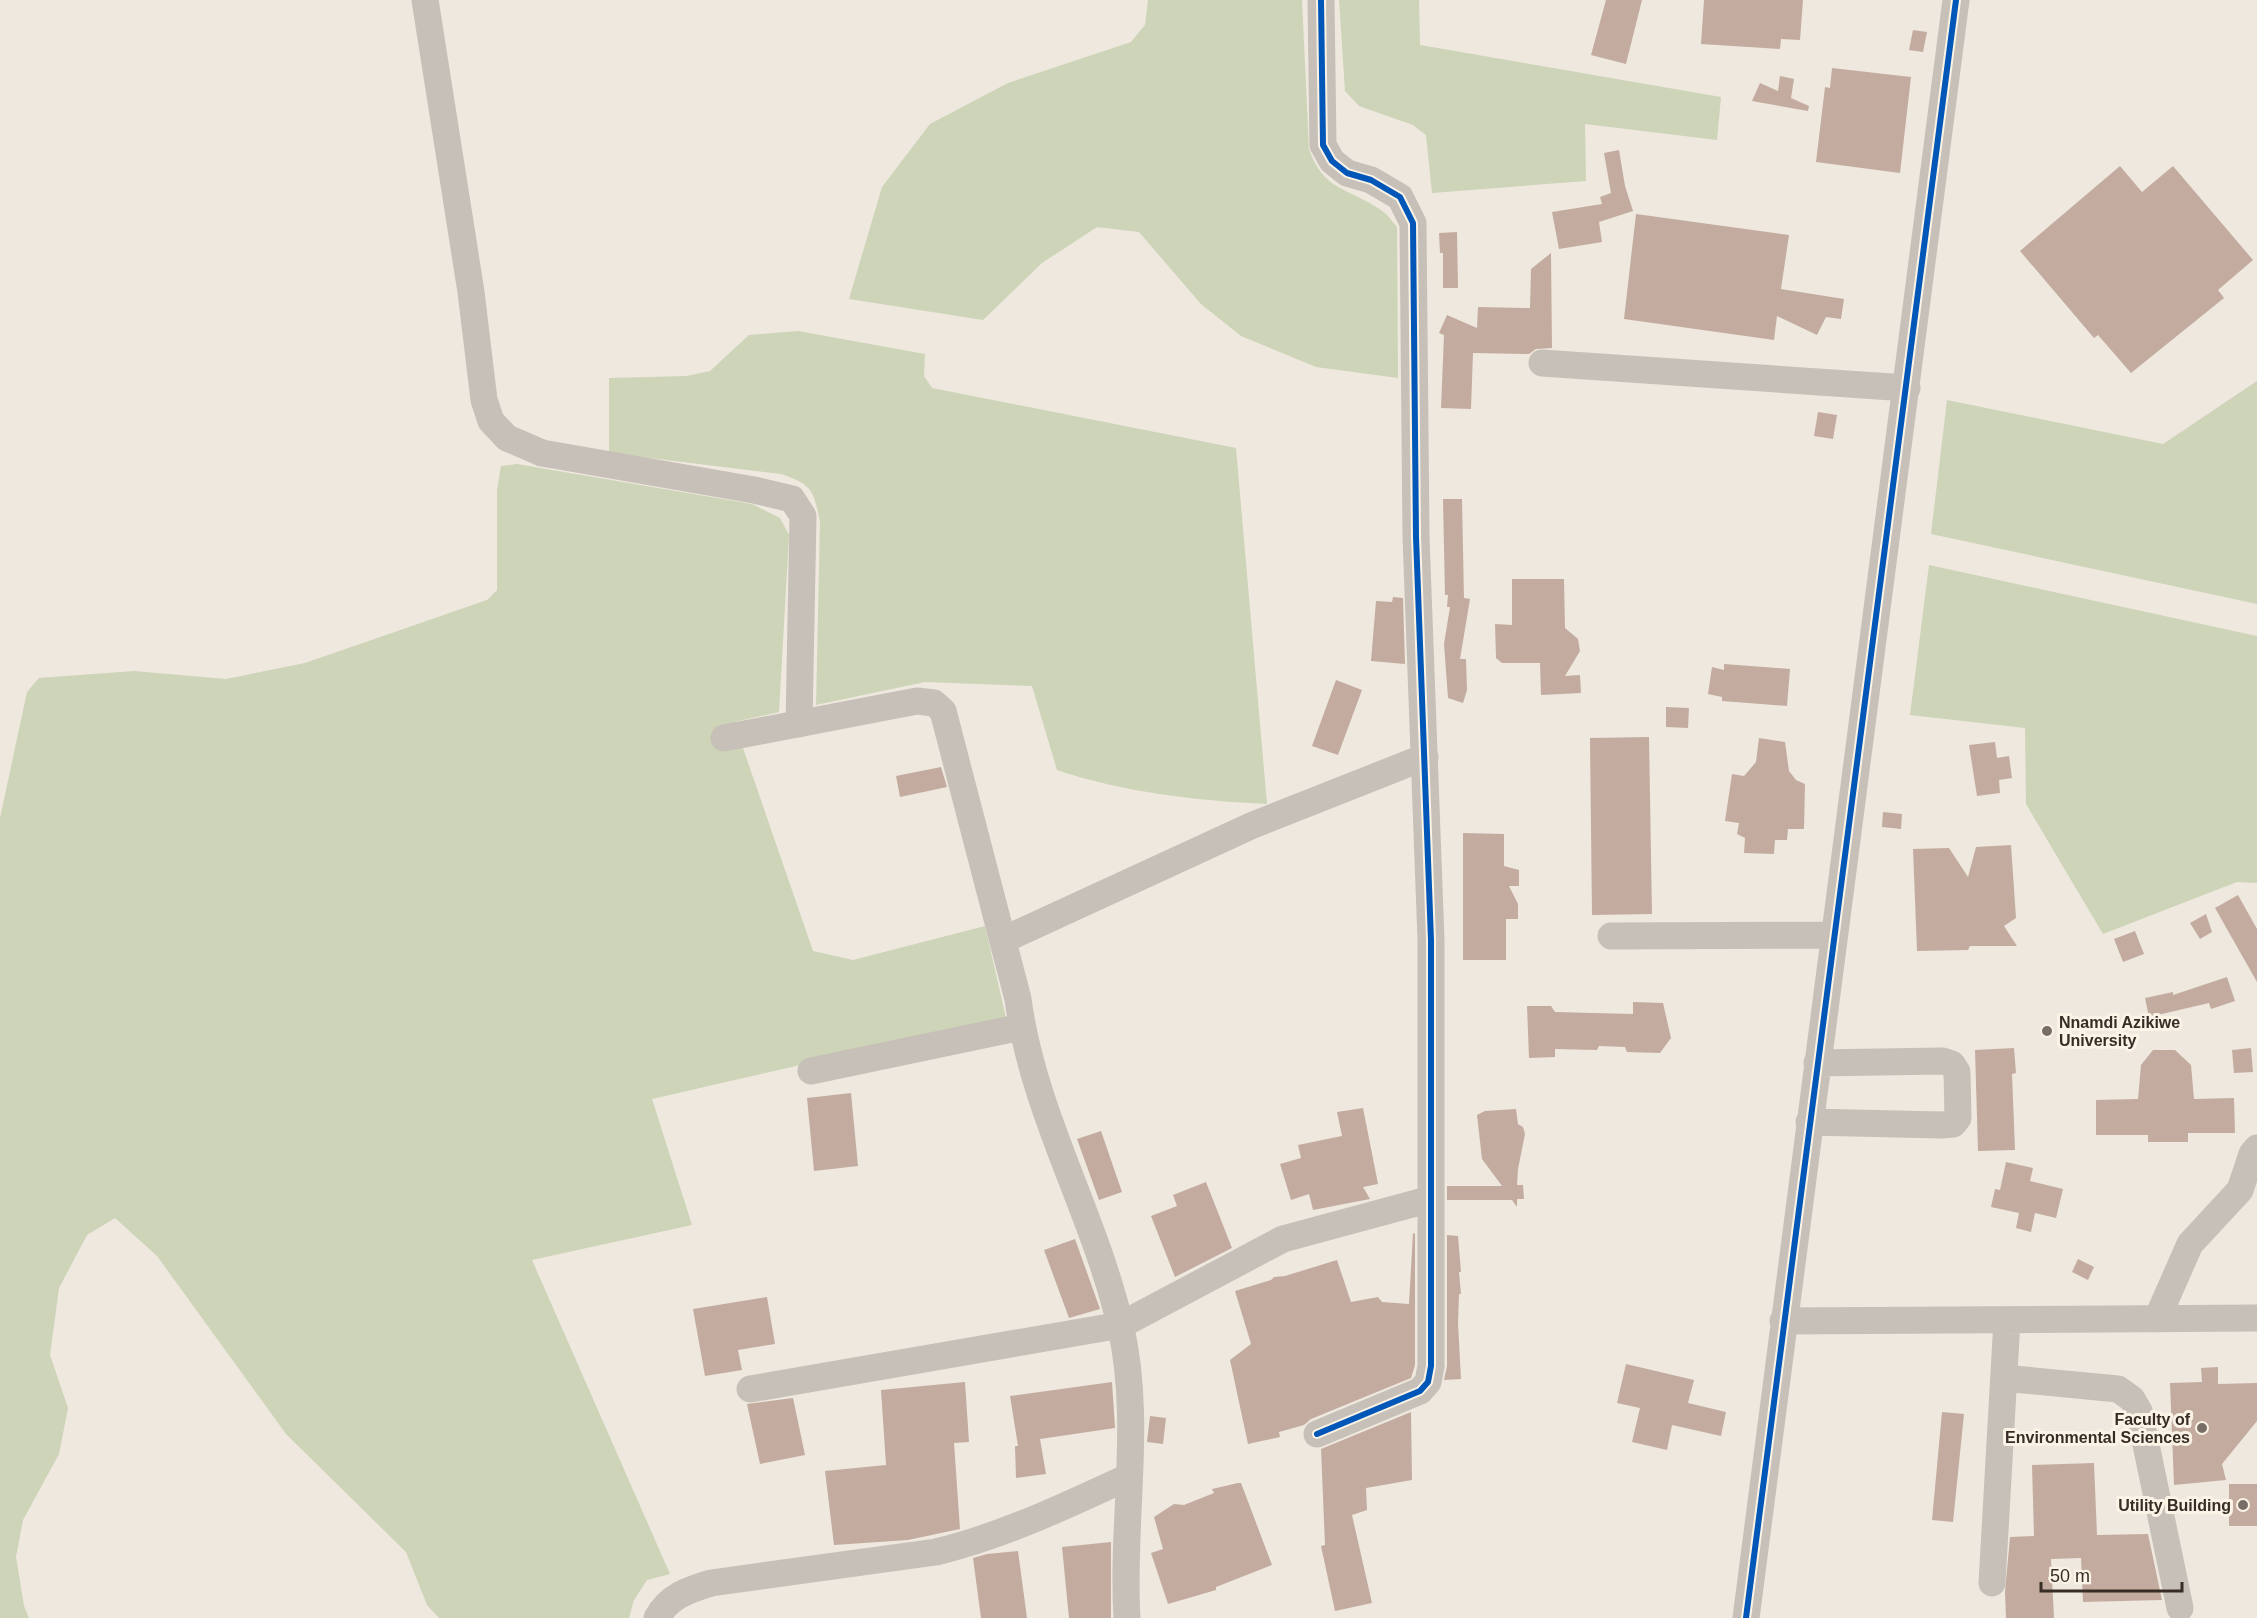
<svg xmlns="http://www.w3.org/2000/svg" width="2257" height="1618" viewBox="0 0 2257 1618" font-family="Arial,sans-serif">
	<rect width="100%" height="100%" fill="#eee8df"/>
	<path fill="#cdd4b7" d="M1148 0H1302L1309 149C1323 191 1349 188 1381 210 1387 214 1392 221 1397 227L1398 378 1316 367 1241 336 1201 304 1139 232 1097 227 1042 263 983 320 849 299 882 187 930 124 1008 83 1131 42 1145 25Z
		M1339 0H1419L1420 45 1721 97 1717 140 1585 124 1586 181 1432 193 1426 135 1413 125 1359 106 1345 91Z
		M798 331 925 354 924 376 932 388 1236 448 1267 804C1199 801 1122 792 1057 770L1032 686 925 682 816 705 820 522C814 491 812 484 781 474L609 453V378L687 376 710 371 749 335Z
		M2257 381V604L1931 534 1947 400 2163 444Z
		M517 464 752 504 780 518 789 535 779 712 734 722 813 951 853 960 985 926 1006 1018 652 1099 692 1225 532 1260 670 1574 647 1580 634 1600 629 1618H439L427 1605 406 1552 286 1434 157 1256 115 1218 87 1235 59 1288 50 1355 68 1408 59 1454 23 1520 16 1557 24 1606 29 1618H0V818L27 692 39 678 134 671 226 679 305 663 487 600 497 590V490L501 466Z
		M1929 565 2257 636V883L2237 882 2103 934 2026 804 2025 728 1910 715Z"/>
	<path fill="#c3ac9f" d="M1606 0H1642L1626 64 1591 55Z
		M1704 0H1803L1800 40 1781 39 1780 49 1701 44Z
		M1913 30 1927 32 1923 52 1909 50Z
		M1832 68 1911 77 1900 173 1816 162 1825 87 1830 88Z
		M1780 76 1794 79 1791 98 1809 106 1808 111 1752 101 1760 83 1778 91Z
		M1619 150 1625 186 1633 211 1599 222 1602 242 1559 249 1552 212 1602 204 1600 197 1611 193 1604 153Z
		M2120 166 2142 192 2173 166 2253 260 2218 290 2224 298 2131 373 2098 335 2094 338 2020 251Z
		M1636 214 1789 235 1781 289 1844 299 1841 319 1826 317 1817 335 1777 316 1774 340 1624 319Z
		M1457 232 1458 288H1443V253H1440L1439 233Z
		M1551 253 1552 348 1536 349 1529 354 1473 353 1471 409 1441 408 1444 335 1439 333 1447 315 1477 328 1478 307 1530 308 1531 269Z
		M1818 412 1837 415 1833 439 1814 436Z
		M1443 499H1462L1464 598 1470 599 1460 659H1466L1467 690 1463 703 1448 698 1444 644 1450 607H1447L1448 595H1445Z
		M1512 579H1564L1565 628 1578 639 1580 651 1565 676 1580 675 1581 693 1541 695 1540 663H1502L1496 658 1495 624 1512 625Z
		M1393 597 1403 598 1405 664 1371 661 1376 601 1392 602Z
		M1724 664 1790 669 1787 706 1722 701V697L1708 694 1712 667 1724 670Z
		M1336 680 1362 690 1338 755 1312 746Z
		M1666 707 1689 708 1688 728 1666 727Z
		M1649 737 1652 914 1592 915 1590 738Z
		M1759 738 1785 742 1789 771 1796 780 1805 784 1804 829H1788L1787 840H1775L1774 854 1744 853 1745 838 1737 834 1739 823 1725 821 1732 774 1744 776 1756 762Z
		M1995 742 1997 758 2009 756 2012 778 1999 780 2000 793 1977 796 1969 745Z
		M941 767 947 787 900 797 896 776Z
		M1883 812 1902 814 1901 829 1882 827Z
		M1463 833 1504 834V866L1519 870V886H1509L1518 904V919H1506V960H1463Z
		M2011 845 2016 918 2004 926 2017 946H1970L1968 950 1917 951 1913 849 1949 848 1968 877 1976 847Z
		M2238 895 2257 929V982L2215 908Z
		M2206 914 2212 932 2200 939 2190 923Z
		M2135 931 2144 954 2123 962 2114 939Z
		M2227 977 2235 1001 2211 1009 2209 1003 2149 1017 2145 998 2173 992V995Z
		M1633 1002 1663 1003 1671 1038 1660 1053 1627 1052 1625 1047 1599 1046 1597 1050 1555 1049V1057L1529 1058 1527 1006H1551L1555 1012 1633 1014Z
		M2014 1048 2016 1073 2012 1074 2015 1150 1978 1151 1975 1050Z
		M2251 1048 2253 1072 2234 1073 2232 1050Z
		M2153 1050H2175L2191 1065 2194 1099 2234 1098 2235 1133H2188V1142H2148V1135H2096V1100L2138 1099 2141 1065Z
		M851 1093 858 1166 814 1171 807 1098Z
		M1363 1108 1378 1184 1363 1187 1370 1199 1313 1210 1309 1194 1291 1200 1280 1164 1301 1158 1298 1145 1342 1136 1337 1112Z
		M1516 1109 1518 1124 1523 1127 1525 1134 1518 1169 1517 1185H1523L1524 1199H1517V1207L1512 1200H1447V1186H1502L1482 1159 1477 1115 1485 1111Z
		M1101 1131 1122 1192 1099 1200 1077 1139Z
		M2006 1162 2033 1168 2030 1181 2063 1189 2056 1218 2035 1213 2031 1232 2016 1228 2019 1213 1991 1207 1995 1189 2000 1190Z
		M1206 1182 1232 1248 1175 1277 1151 1216 1177 1206 1173 1195Z
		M1413 1233 1415 1234V1365L1411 1378 1311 1419 1304 1425 1279 1432 1280 1437 1248 1444 1230 1360 1251 1344 1235 1291 1271 1280 1274 1277 1285 1276 1337 1260 1351 1302 1378 1297 1382 1302 1409 1304Z
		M1447 1235 1458 1236 1461 1272H1459L1461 1294H1459L1458 1323 1461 1379 1444 1380 1447 1366Z
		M1075 1239 1100 1309 1069 1318 1044 1250Z
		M2078 1259 2094 1267 2088 1280 2072 1272Z
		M767 1297 775 1344 738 1350 742 1370 705 1376 693 1309Z
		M1626 1364 1694 1380 1688 1403 1726 1412 1721 1436 1672 1425 1667 1450 1632 1442 1640 1408 1617 1403Z
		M2218 1367V1384L2257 1383V1421L2222 1464 2226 1480 2174 1485 2170 1383 2202 1382 2201 1368Z
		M965 1382 969 1442 954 1443 960 1529 908 1540 834 1545 825 1471 886 1465 881 1390Z
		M1112 1382 1115 1428 1040 1439 1046 1474 1016 1478 1015 1446H1018L1010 1396Z
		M793 1398 805 1455 760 1464 747 1404Z
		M1411 1412 1412 1480 1366 1488 1367 1510 1352 1515 1372 1603 1335 1611 1321 1546 1325 1545 1321 1449Z
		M1942 1412 1964 1414 1953 1522 1932 1520Z
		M1150 1416 1166 1418 1163 1444 1147 1442Z
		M2094 1463 2097 1535 2148 1534 2162 1600 2083 1602 2081 1558 2051 1559 2054 1618H2006L2005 1592 2010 1537 2034 1536 2032 1465Z
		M1238 1483H1241L1272 1565 1216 1587V1590L1168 1604 1151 1553 1163 1549 1154 1517 1174 1504 1184 1505 1214 1493 1212 1489Z
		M2229 1484H2257V1526H2229Z
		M1111 1542V1618H1069L1062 1547Z
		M1018 1551 1027 1618H981L973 1558 987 1554Z"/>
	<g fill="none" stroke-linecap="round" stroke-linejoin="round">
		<path stroke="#c6c0b8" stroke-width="27" d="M425 0 471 292 484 400 491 421 507 438 542 453 754 490 792 499 803 516 799 724
			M1542 363 1907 388
			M724 738 917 701 934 703 943 711 1018 999C1033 1113 1094 1213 1120 1324 1143 1420 1121 1521 1127 1618
			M1611 936 1834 935
			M1003 940 1253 825 1425 757
			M811 1071 1022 1027
			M1809 1122 1941 1125 1953 1124 1958 1118 1957 1072 1952 1064 1943 1061 1817 1063
			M2157 1319 2190 1244 2240 1190 2252 1154 2257 1148
			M1783 1321 2257 1318
			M2004 1378 2118 1389 2132 1399 2139 1411 2180 1608
			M750 1389 1121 1325 1283 1239 1431 1199
			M1317 1434 1420 1391 1428 1382 1431 1366V940L1416 537 1413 223 1400 197 1371 180 1347 173 1332 161 1323 145 1321 0
			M1992 1583 2007 1320
			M657 1618C669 1596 688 1590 711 1583L936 1552C1003 1536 1065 1506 1128 1477
			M1746 1618 1956 0"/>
		<defs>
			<path id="cycleway" d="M1317 1434 1420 1391 1428 1382 1431 1366V940L1416 537 1413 223 1400 197 1371 180 1347 173 1332 161 1323 145 1321 0
				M1746 1618 1956 0"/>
		</defs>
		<use href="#cycleway" stroke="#fbf3e5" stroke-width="10"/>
		<use href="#cycleway" stroke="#0057b8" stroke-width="6"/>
	</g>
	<g fill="#786e67" stroke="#fbf3e5" stroke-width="2">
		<circle cx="2047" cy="1031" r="6"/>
		<circle cx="2202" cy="1428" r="6"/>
		<circle cx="2243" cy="1505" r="6"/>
	</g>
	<g text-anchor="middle" stroke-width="6" stroke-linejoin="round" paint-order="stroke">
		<g font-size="16" font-weight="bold" fill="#382d26" stroke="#fbf3e5" text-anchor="end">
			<text x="2059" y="1028" text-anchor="start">Nnamdi Azikiwe<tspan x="2059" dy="18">University</tspan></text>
			<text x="2190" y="1425">Faculty of<tspan x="2190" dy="18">Environmental Sciences</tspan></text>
			<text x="2231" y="1511">Utility Building</text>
		</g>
	</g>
	<path d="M2041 1582v9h141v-9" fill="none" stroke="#382d26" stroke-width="3"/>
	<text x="2050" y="1582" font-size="18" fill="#382d26" stroke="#fbf3e5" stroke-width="4.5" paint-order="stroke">50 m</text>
</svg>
